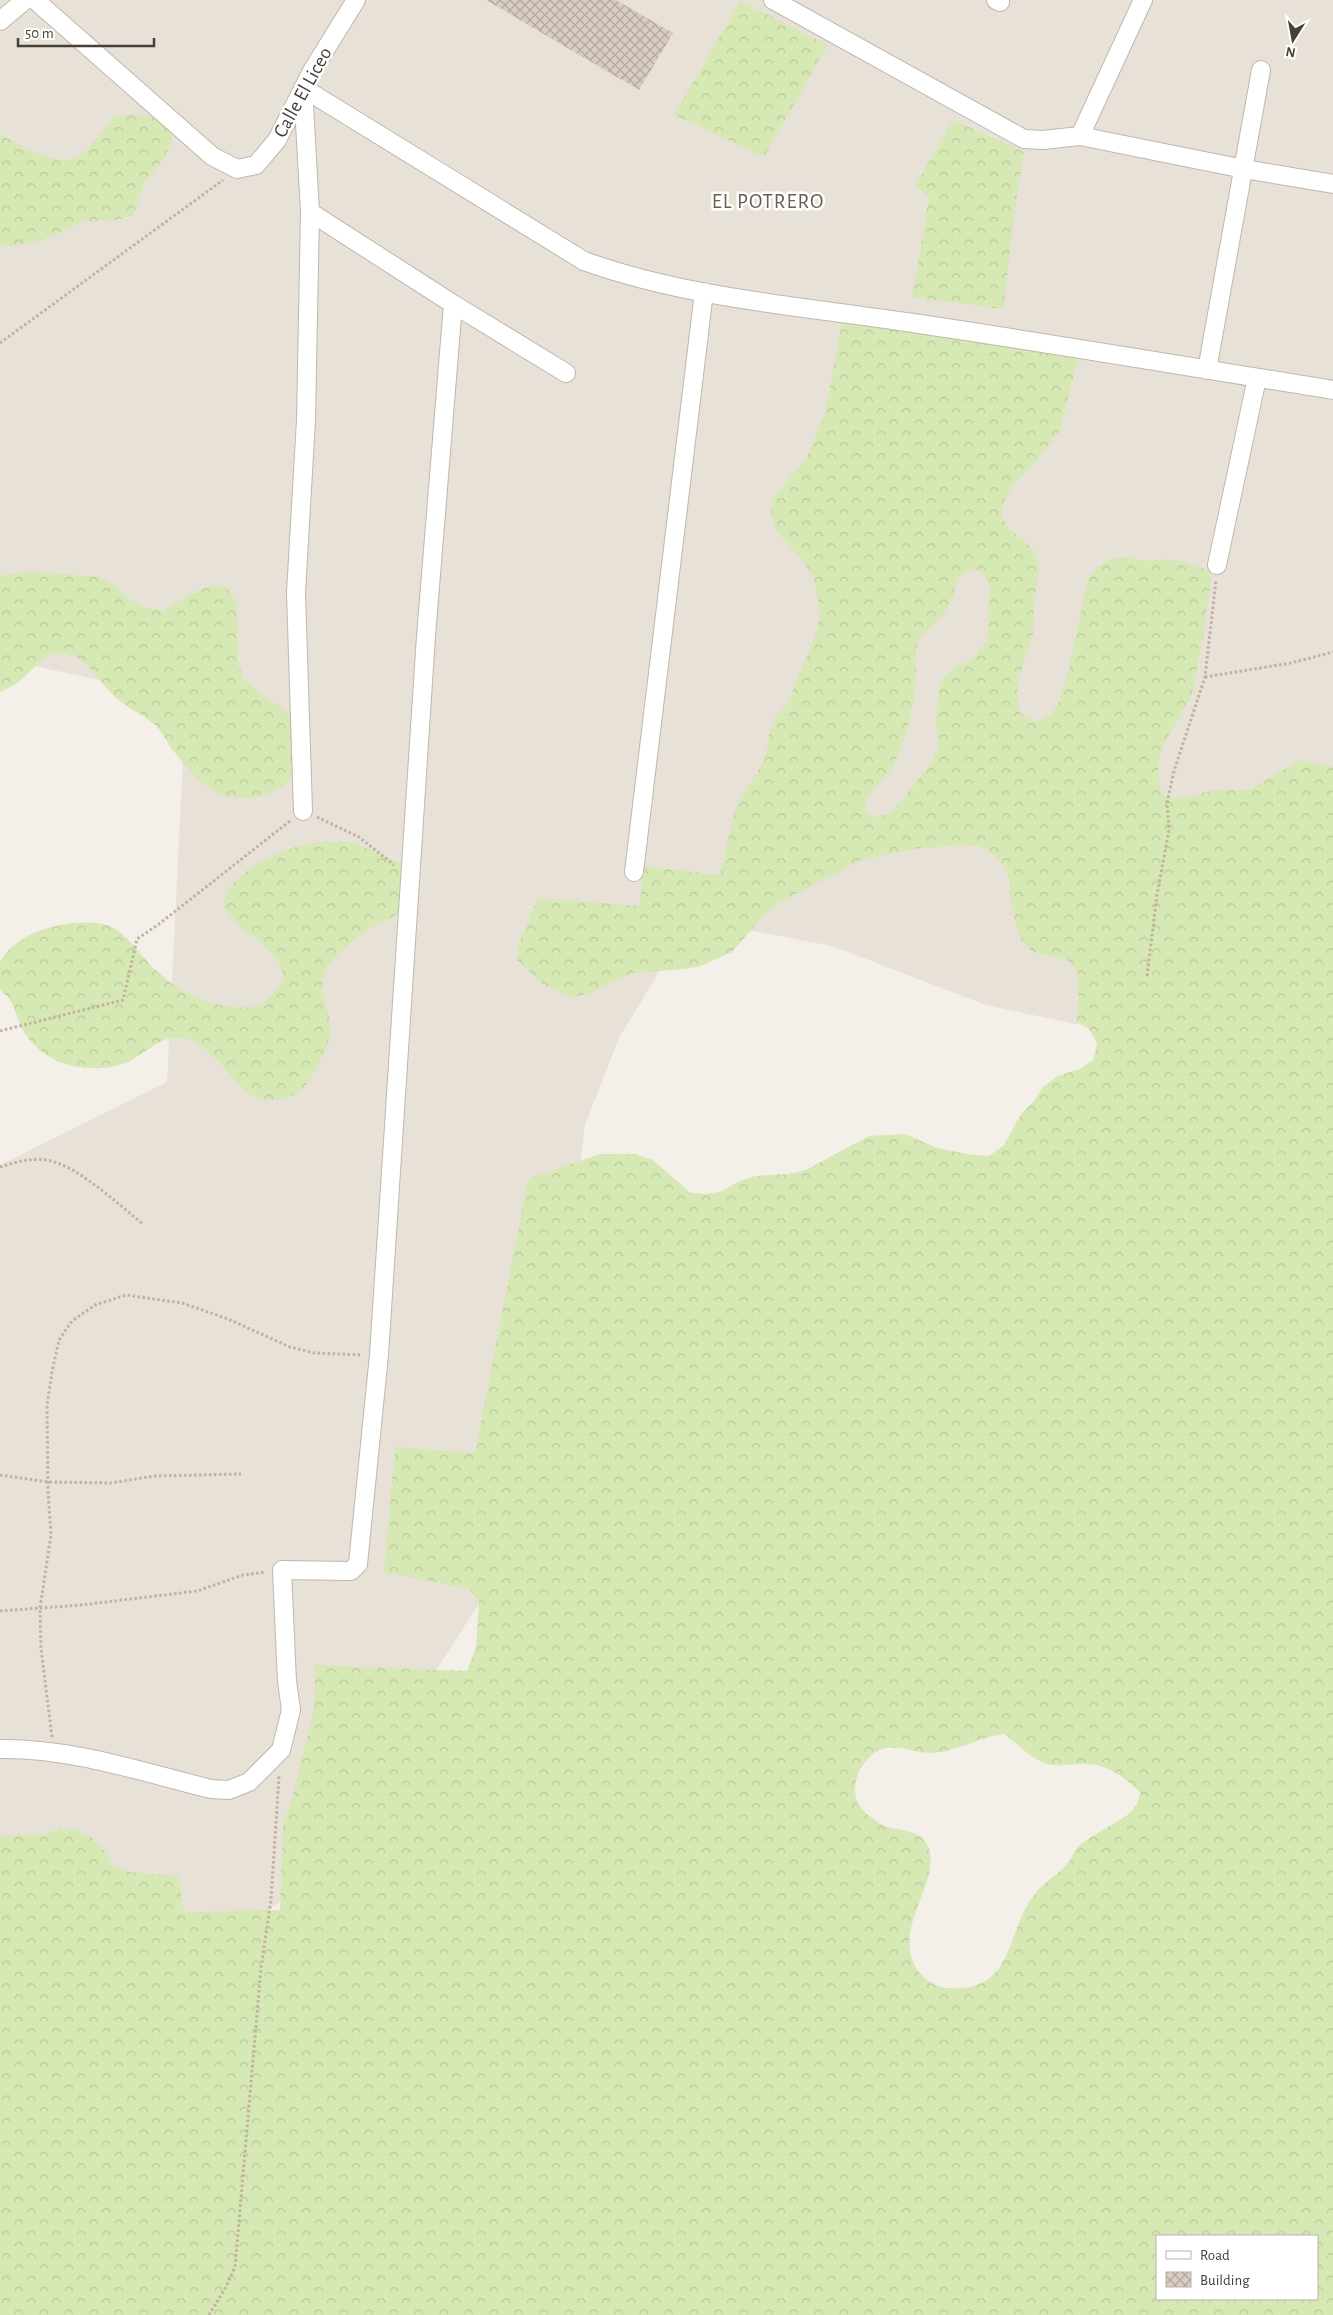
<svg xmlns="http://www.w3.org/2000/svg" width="1333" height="2315" viewBox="0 0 1333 2315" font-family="'Alegreya Sans',sans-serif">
	<defs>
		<pattern id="forest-crowns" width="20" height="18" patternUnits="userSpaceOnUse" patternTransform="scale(1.25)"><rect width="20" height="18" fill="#d6e8b3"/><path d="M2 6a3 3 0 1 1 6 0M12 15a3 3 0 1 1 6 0" fill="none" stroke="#b9c89b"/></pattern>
		<pattern id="building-cross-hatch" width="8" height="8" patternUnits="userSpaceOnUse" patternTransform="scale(1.25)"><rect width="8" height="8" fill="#d9cdc2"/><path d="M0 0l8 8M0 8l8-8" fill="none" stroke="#b2a89f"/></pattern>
	</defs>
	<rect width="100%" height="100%" fill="#f4f0e9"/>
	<path fill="#e8e1d8" d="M0 0H1333V1079L986 1005 832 946 753 931 667 959 619 1038 585 1125 569 1261 489 1588 293 1893 236 1933 0 1912V1165L167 1082 186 698 0 659Z"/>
	<path fill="url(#forest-crowns)" fill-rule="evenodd" d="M740 1 828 45 764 157 674 115Z
		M133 114 151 117 167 122 172 138 166 156 145 181 133 215 118 220 84 221 50 237 32 243 15 246 0 245V134C20 144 61 172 82 154 94 143 104 128 115 116Z
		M953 120 1024 152 1016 201 1003 309 912 297 929 197 915 186Z
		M843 317 1079 353 1060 431 1038 459 1014 485 1004 500 1001 515 1010 530 1023 539 1035 552 1039 570 1034 601 1033 634 1018 681 1017 698 1021 714 1037 722 1052 714 1060 699 1070 665 1087 582 1097 567 1113 558 1130 557 1145 561 1162 559 1178 561 1212 571C1207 609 1202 648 1194 685 1184 726 1145 746 1163 795L1179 799 1214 790H1249L1300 760 1333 767V2315H0V1836L44 1834 60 1829H77L92 1838 104 1850 113 1865 129 1872 178 1876 184 1912 280 1910 283 1825 291 1803 315 1704V1665L467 1671 476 1647 479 1601 469 1589 384 1572 395 1447 475 1453 528 1179 600 1154H635L653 1160 691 1193 707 1194 723 1191 737 1182 755 1176 789 1174 806 1170 869 1136 905 1134 937 1148 972 1155 989 1156 1004 1145 1021 1114 1034 1101 1043 1087 1058 1076 1080 1069 1094 1059 1097 1043 1089 1029 1076 1020 1079 1004 1077 971 1066 959 1033 952 1022 941 1016 925 1010 898V882L1005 867 993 854 979 846 963 845 912 849 861 860 779 903 765 914 732 952 701 966 685 969 632 973 587 994 571 997 541 983 517 960 519 942 538 898 640 906 643 866 720 875 735 809 761 766 767 750 769 733 775 717 787 705 818 628 820 612 814 579 801 558 776 531 771 514 773 498 806 459 825 414ZM975 569 983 573 990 587 987 641 972 660 957 666 944 677 940 685 935 722 938 731V747L931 764 891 813 875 818 868 814 864 806C869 791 882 782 891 769 896 762 899 754 902 745 909 725 915 700 916 679 916 666 914 653 919 641 925 627 940 623 947 610 957 592 950 579 975 569ZM1004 1734C1018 1743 1029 1758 1045 1763 1054 1767 1067 1765 1076 1764 1106 1762 1120 1774 1141 1793 1139 1797 1138 1803 1135 1807 1127 1820 1090 1834 1077 1848 1073 1853 1071 1860 1067 1864 1060 1873 1049 1879 1041 1887 1003 1925 1019 1994 948 1988 936 1988 921 1978 915 1966 894 1926 940 1883 929 1849 922 1827 897 1833 881 1824 873 1819 860 1811 857 1801 850 1780 863 1757 882 1749 897 1744 916 1753 931 1753 953 1753 979 1737 1004 1734ZM1157 2236H1317V2299H1157Z
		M26 571 98 577 115 586 128 598 145 607 163 611 194 592 211 586 227 587 237 604 238 662 243 678 256 690 285 710 296 725V773C292 778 287 783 282 787 264 799 233 803 213 791 199 783 187 767 176 754 167 745 164 732 154 724 140 712 123 707 111 693 96 678 84 652 59 653 43 654 29 675 17 683 12 687 5 689 0 692V576Z
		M339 841 355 843 400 863 410 879C407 890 406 902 399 912 392 920 377 924 368 929 355 937 341 951 331 962 312 983 330 1006 331 1029 331 1043 311 1082 300 1091 287 1101 262 1104 248 1093 227 1076 213 1046 184 1038 160 1032 139 1062 116 1066 81 1073 44 1064 24 1032 18 1022 16 1010 10 1000 8 996 2 993 0 988 0 984 0 968 0 963 5 948 28 934 42 930 61 924 87 919 107 925 123 930 136 949 147 961 170 987 199 1003 233 1007 262 1010 270 1001 284 977L279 962 257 939 243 930 223 906C224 901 226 895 228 891 237 871 282 850 303 845 315 842 327 842 339 841Z"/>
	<path fill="url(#building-cross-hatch)" d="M486 0H616L673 33 639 90Z"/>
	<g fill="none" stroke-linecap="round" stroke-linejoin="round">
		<defs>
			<path id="minor" d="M35 0 212 156 237 169 256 165 277 140 312 71 356 0
				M773 0 1024 139 1043 140 1080 136 1244 169 1333 184
				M996 0 1000 2
				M0 21 25 0
				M303 88 584 261C687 298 799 306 906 322 1049 343 1191 367 1333 390
				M303 88 310 212 306 420 296 593 303 811
				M1080 136 1143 0
				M310 212 453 304 566 373
				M1207 370 1261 70
				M1217 565 1257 378
				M634 872 704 292
				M0 1749C72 1748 142 1772 211 1789L229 1790 249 1782 281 1750 291 1710 287 1681 282 1570 351 1571 358 1564 379 1355 426 636 453 304"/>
		</defs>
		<use href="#minor" stroke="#c0b7ac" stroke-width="20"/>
		<path stroke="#c1b19d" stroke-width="3" stroke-dasharray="2.5 2.5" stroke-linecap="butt" d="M0 343 223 180
			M1205 677 1291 663 1333 652
			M317 817 359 837 394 865
			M1147 976 1157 895 1169 830 1167 803 1174 771 1205 677 1216 580
			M0 1031 123 1000 137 939 159 924 290 821
			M0 1167C15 1162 30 1158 46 1160 76 1164 119 1205 143 1224
			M0 1475 48 1482 110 1483 155 1476 241 1474
			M0 1611 81 1605 197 1591 243 1575 266 1572
			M52 1737 41 1649 40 1608 51 1535 48 1490 47 1406 52 1372 59 1340 72 1321 95 1305 126 1295 182 1303 228 1319 290 1347 315 1353 362 1355
			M209 2315 226 2287 235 2267 261 1968 271 1900 279 1776"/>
		<use href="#minor" stroke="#fff" stroke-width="18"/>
	</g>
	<g text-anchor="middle" stroke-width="5" stroke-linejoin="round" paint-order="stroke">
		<g font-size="20" fill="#484038" stroke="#fff">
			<text transform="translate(302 92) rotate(-61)" y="7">Calle El Liceo</text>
		</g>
		<g font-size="21" letter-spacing="1" fill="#6b5d4f" stroke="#fff">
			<text x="768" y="208">EL POTRERO</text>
		</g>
	</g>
	<rect x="1156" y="2235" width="162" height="65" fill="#ffffff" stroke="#b6b3af"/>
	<rect x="1166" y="2251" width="25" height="8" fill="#ffffff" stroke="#b6b3af"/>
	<text x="1200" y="2260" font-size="15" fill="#484038">Road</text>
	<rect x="1166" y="2272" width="25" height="15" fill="url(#building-cross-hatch)" stroke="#b6b3af"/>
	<text x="1200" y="2285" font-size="15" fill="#484038">Building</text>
	<g transform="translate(1293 40) rotate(191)" stroke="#ffffff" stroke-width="4" paint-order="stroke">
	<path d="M0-4L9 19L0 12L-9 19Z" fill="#484038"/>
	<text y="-8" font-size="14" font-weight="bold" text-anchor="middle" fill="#484038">N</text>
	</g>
	<path d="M18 38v8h136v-8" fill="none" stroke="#484038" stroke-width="2.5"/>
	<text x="25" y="38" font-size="15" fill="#484038" stroke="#ffffff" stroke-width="4" paint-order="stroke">50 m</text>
</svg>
